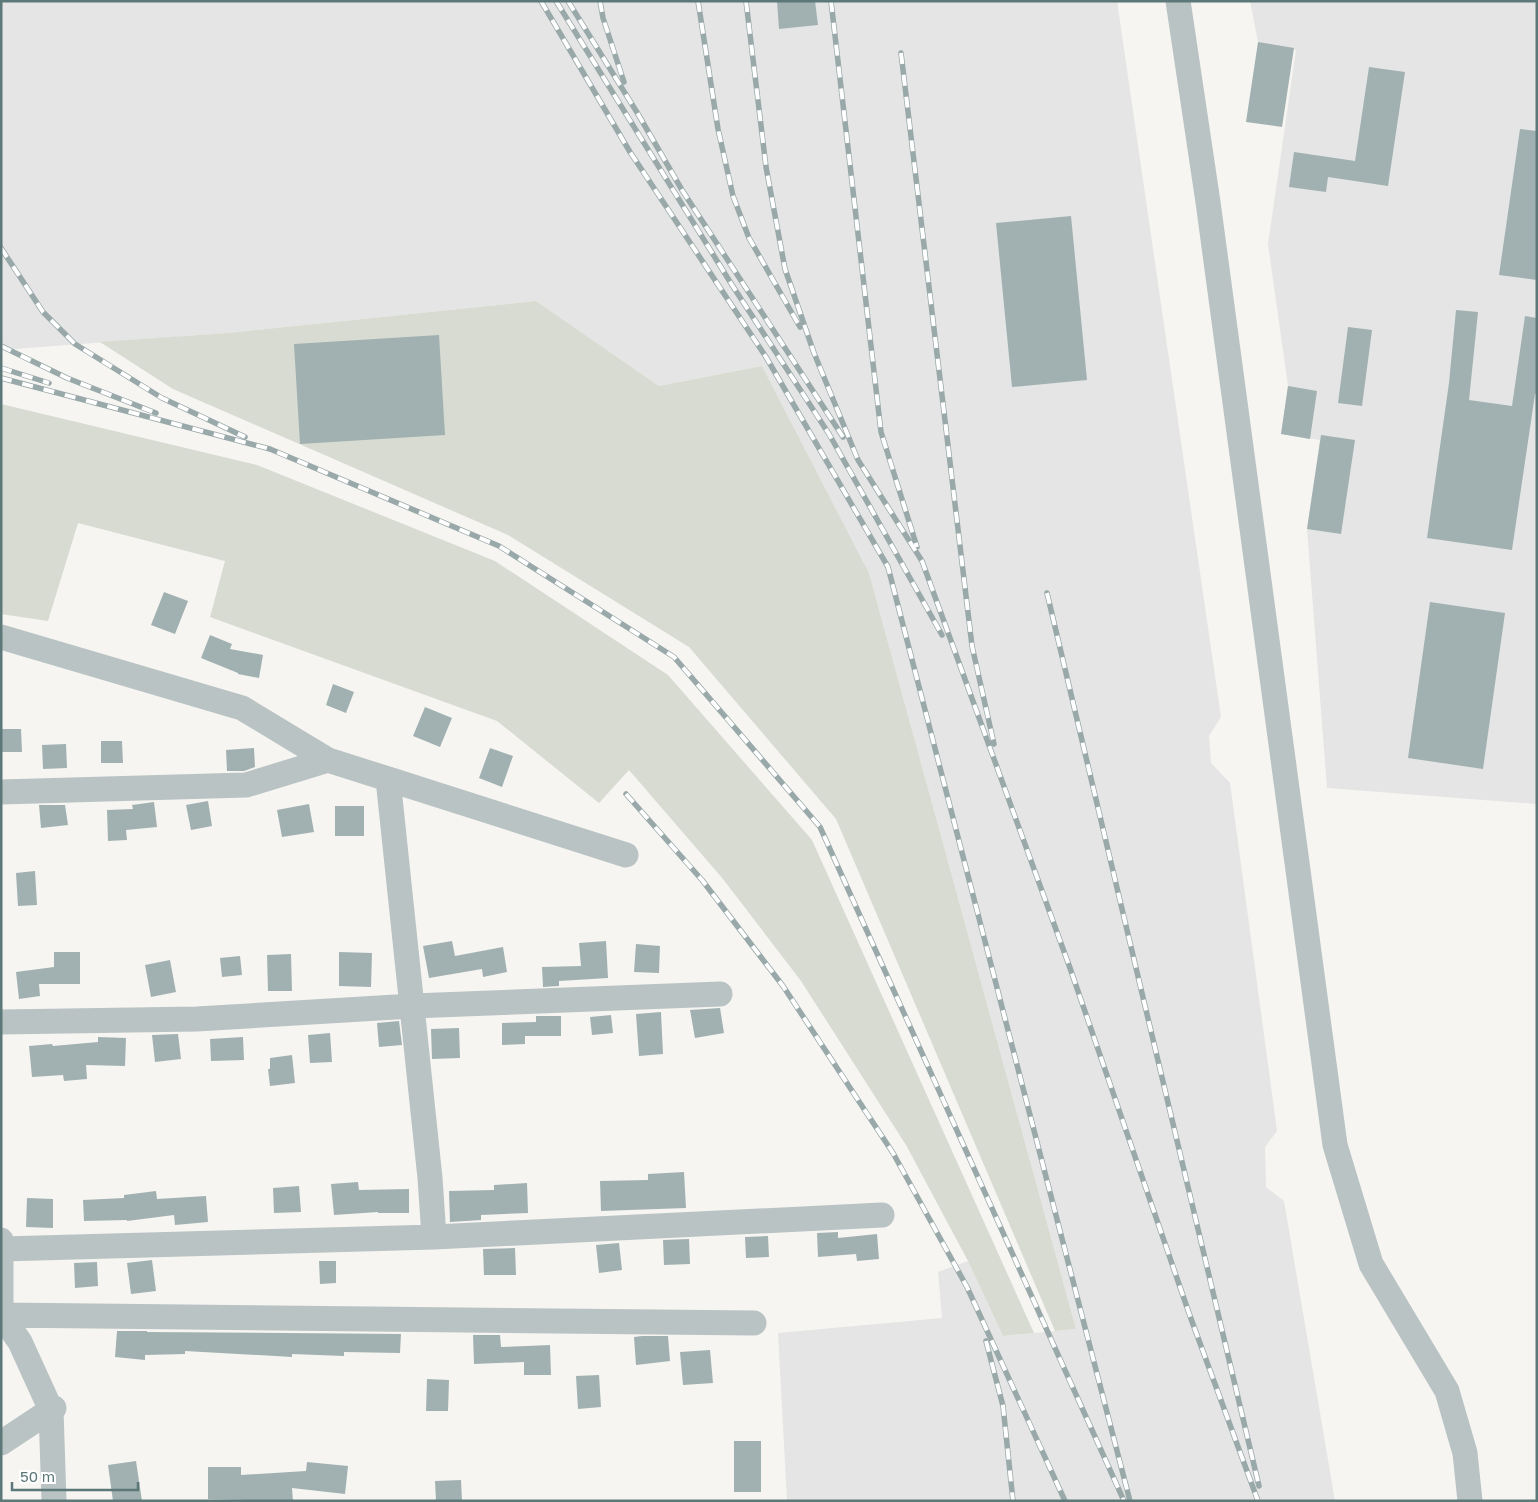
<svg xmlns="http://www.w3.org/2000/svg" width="1538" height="1502" viewBox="0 0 1538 1502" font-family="'Golos Text',sans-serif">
	<rect width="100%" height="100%" fill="#f6f5f2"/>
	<path fill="#e4e5e4" d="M1 1H1117L1221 717 1209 736 1211 763 1230 783 1277 1131 1265 1147 1266 1187 1284 1201 1335 1501H787L778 1333 942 1318 938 1272 968 1261 1003 1336 1076 1329 869 573 762 366 659 386 536 301 228 333 1 350Z
		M1250 1H1537V804L1327 788 1307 529 1320 440 1281 434 1288 386 1268 244 1296 50 1258 42Z"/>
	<path fill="#d8dbd1" d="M536 301 659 386 762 366 869 573 1076 1329 1055 1331 836 819 689 647 508 535 173 389 100 342 228 333Z
		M1 404 257 465 495 561 668 675 812 840 1034 1333 1003 1336 968 1261 906 1145 801 981 723 879 629 770 599 803 497 721 210 617 225 561 78 523 48 621 1 614Z"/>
	<path fill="#a1b1b1" d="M777 1H815L818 25 779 29Z
		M1258 42 1294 48 1282 127 1246 122Z
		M1369 67 1405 72 1388 186 1328 177 1326 192 1289 187 1294 152 1355 161Z
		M1520 129 1537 131V280L1499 275Z
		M1071 216 1087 380 1012 387 996 223Z
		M1456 310 1478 312 1469 400 1512 406 1525 316 1537 318V394H1535L1512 550 1427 538 1449 383Z
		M1348 327 1372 330 1362 406 1338 403Z
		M439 335 445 435 300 444 294 344Z
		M1288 386 1317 391 1310 439 1281 434Z
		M1321 435 1355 440 1341 534 1307 529Z
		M164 592 188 601 175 634 151 625Z
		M1430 602 1505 613 1483 769 1408 758Z
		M210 635 232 644 230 649 263 655 259 678 238 674V673L201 658Z
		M333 684 354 692 346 713 326 705Z
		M425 707 452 718 440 747 413 736Z
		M1 729H21L22 752H1Z
		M101 741H122L123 763H101Z
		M66 744 67 768 43 769 42 745Z
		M254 748 255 767 244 771H227L226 750Z
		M490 748 513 756 502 787 479 778Z
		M208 801 212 826 191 830 186 805Z
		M154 802 157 827 126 830 127 840 108 841 107 810 133 809 132 805Z
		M309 804 314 832 282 837 277 810Z
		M39 805H65L68 825 41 828Z
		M335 806H364V836H335Z
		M35 871 37 905 18 906 16 873Z
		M452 941 455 956 503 947 507 972 483 977 482 969 429 978 423 946Z
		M606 941 608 978 559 981V986L543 987 542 967 581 966 579 943Z
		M636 944 660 946 659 973 634 972Z
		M54 952H80V984H39L40 996 19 999 16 972 54 967Z
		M339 952 372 953 371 987 339 986Z
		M291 954 292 991H268L267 955Z
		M240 956 242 975 222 977 220 958Z
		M170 960 176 992 151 997 145 965Z
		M720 1008 724 1033 695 1038 690 1010Z
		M661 1012 663 1054 639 1056 636 1014Z
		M611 1015 613 1033 592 1035 590 1017Z
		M536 1016H561V1036H525V1044L502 1045V1023L536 1022Z
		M399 1021 402 1045 379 1047 377 1023Z
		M459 1028 460 1058 432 1059 431 1029Z
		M330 1033 332 1062 310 1063 308 1035Z
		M178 1034 181 1059 155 1062 152 1035Z
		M98 1037 126 1038 125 1066 86 1065 87 1079 64 1081 63 1075 32 1077 29 1046 52 1044 53 1046 98 1042Z
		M243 1037 244 1060 211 1061 210 1039Z
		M292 1055 295 1083 270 1086 268 1069H270V1058Z
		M684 1172 686 1208 601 1211 600 1181 648 1180V1174Z
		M358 1182 359 1190 409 1189V1213H378V1212L334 1215 331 1184Z
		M527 1183 528 1213 481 1215V1220L450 1222 449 1191 494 1190V1185Z
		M299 1186 301 1212 274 1213 273 1188Z
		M156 1191 157 1199 206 1196 208 1222 175 1225 174 1215 127 1221V1220L84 1221 83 1200 124 1198V1195Z
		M27 1198 53 1199V1228L26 1227Z
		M838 1232V1238L877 1234 879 1259 857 1261 856 1254 818 1257 817 1233Z
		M768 1236 769 1257 746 1258 745 1237Z
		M689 1239 690 1264 664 1265 663 1240Z
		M619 1243 622 1270 599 1273 596 1245Z
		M515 1248 516 1275H484L483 1249Z
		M152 1260 156 1291 131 1294 127 1263Z
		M319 1261H336V1283L320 1284Z
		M97 1262 98 1286 75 1288 74 1263Z
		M117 1331H147V1332L401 1334 400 1353 344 1352V1356L292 1354V1357L185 1351V1354L145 1355V1360L115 1357Z
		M473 1335H500L501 1347 550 1345 551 1375H524V1362L474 1364Z
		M642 1336H668L670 1361 636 1365 634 1337Z
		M710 1350 713 1383 683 1385 680 1352Z
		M599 1375 601 1407 578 1409 576 1376Z
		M427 1379 449 1380 448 1411H426Z
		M734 1441H761V1492H734Z
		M136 1461 142 1501H113L108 1465Z
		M307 1462 348 1466 345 1494 292 1488 293 1501 208 1499V1467H241V1475L306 1471Z
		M461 1480 462 1501H436L435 1481Z"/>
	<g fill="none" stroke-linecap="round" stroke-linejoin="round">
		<path stroke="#b9c3c3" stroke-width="25" d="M1178 1 1208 202 1335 1145 1371 1264 1447 1391 1465 1453 1470 1501
			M1 637 242 708 328 760 388 779 430 1178 434 1237
			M388 779 626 855
			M1 792 246 785 328 760
			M1 1022 197 1019 412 1006 720 994
			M1 1240V1315
			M2 1249 434 1237 882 1215
			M1 1315 754 1323
			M1 1315 20 1342 51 1410 54 1501
			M1 1443 54 1408"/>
		<defs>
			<path id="rail" d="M541 1 630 152 766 357 888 567 1130 1501
				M556 1 732 285 829 434 942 635
				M568 1 638 114 682 190 843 437
				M600 1 603 18 624 82
				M698 1 718 129 733 196 749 238 800 327
				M746 1 766 167 785 269 814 353 858 460 922 561 1070 968 1190 1316 1258 1501
				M831 1 881 432 917 547
				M901 53 972 646 994 744
				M1 248 43 312 75 344 162 398 245 437
				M1 346 67 378 156 413
				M1 368 49 383
				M1 378 270 449 499 546 674 657 820 827 1124 1501
				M1047 593 1259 1486
				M626 794 702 880 783 986 893 1153 967 1287 1065 1501
				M986 1341 1003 1406 1013 1501"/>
		</defs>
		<use href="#rail" stroke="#99a8a9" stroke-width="5.5"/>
		<use href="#rail" stroke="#fff" stroke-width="4" stroke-dasharray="11" stroke-linecap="butt"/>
	</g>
	<rect width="1538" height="1502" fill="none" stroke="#5c7879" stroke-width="5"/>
	<path d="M12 1482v8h126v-8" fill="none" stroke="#5c7879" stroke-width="2.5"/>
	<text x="20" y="1482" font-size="15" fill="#5c7879" stroke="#ffffff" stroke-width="4" paint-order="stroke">50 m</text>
</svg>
